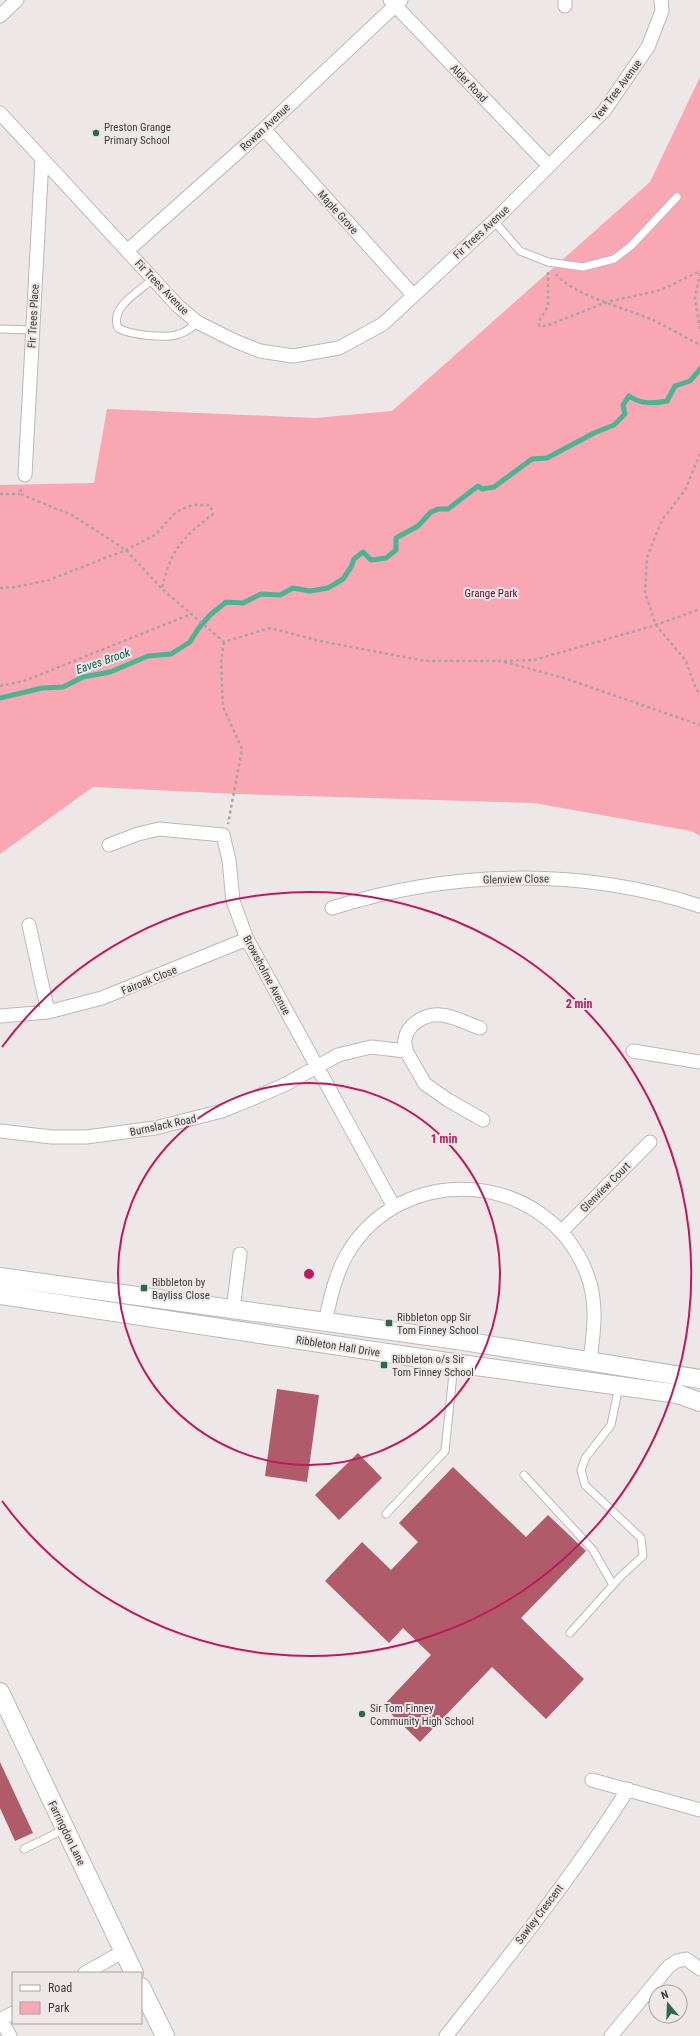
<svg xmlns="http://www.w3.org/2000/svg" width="700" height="2036" viewBox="0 0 700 2036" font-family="'Roboto Condensed',sans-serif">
	<rect width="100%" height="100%" fill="#ede7e7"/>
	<path fill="#f8a7b3" d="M700 77V836L691 831 534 803 238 794 93 787 0 854V485L94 483 107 409 315 418 392 411 650 182Z"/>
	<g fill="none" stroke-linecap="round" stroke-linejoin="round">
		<path stroke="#4ab594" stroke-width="5" d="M0 698 42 688 63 687 83 677 110 672 148 656 171 654 190 642 198 629 210 615 226 602 243 603 261 594 280 595 293 588 310 591 328 588 343 579 351 567 354 559 363 552 371 560 386 558 396 550V538L418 526 431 512 438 509H448L478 486 482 489 494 487 532 459 547 458 594 433 614 425 625 414 623 405 629 396C641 404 653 404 667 401L675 386 690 381 700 369"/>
	</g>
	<path fill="#b05b6a" d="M277 1389 319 1395 307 1482 265 1476Z
		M358 1453 382 1478 339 1520 315 1495Z
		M453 1467 526 1537 548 1515 586 1551 521 1618 584 1679 546 1719 492 1667 420 1742 383 1706 431 1655 403 1628 389 1643 325 1581 362 1542 391 1570 418 1542 399 1523Z
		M0 1762 33 1833 15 1841 0 1808Z"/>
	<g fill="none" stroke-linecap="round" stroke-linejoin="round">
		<defs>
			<path id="lane" d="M494 221 520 251 548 262 583 267 614 259 631 246 677 197
				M153 279C140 291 109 307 118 328 130 335 166 339 179 334 187 332 192 327 197 322
				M0 329 32 330
				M524 1475 593 1550 613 1585
				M386 1514 445 1451 454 1364
				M570 1633 621 1576 643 1556 641 1538 585 1485 581 1470 586 1457 611 1425 619 1386
				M24 1849 65 1829"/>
			<path id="street" d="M390 0 549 166
				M565 6V0
				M0 16 17 0
				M0 113 178 306 197 322 235 341 260 351 293 356 339 348 383 324 494 221 604 111 648 47 662 11 661 0
				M264 129 413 295
				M127 251 264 129 401 0
				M25 475 42 158
				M109 845 138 834 159 829 223 835 229 860 233 901 247 939 394 1207
				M332 908C452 870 580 867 700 906
				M29 925 48 1012 102 998 247 939
				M0 1016 48 1012
				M406 1051 425 1084 448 1100 483 1120
				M633 1051 700 1062
				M0 1131 52 1137H86L155 1128 222 1111 254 1098 286 1084 338 1055 371 1047 406 1051C406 1047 404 1042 405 1039 408 1023 427 1013 441 1015 454 1016 468 1024 480 1028
				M561 1232 650 1142
				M233 1310 240 1254
				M325 1322C330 1300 335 1276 346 1256 401 1159 547 1170 587 1274 598 1303 594 1330 590 1360
				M592 1780 700 1810
				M85 1973 124 1951
				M0 2020 13 2013
				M1 2020 10 2036
				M446 2036C509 1956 574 1875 628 1789
				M611 2036 669 1966 677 1961 686 1959 700 1969"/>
			<path id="secondary" d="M0 1277 457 1340 700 1379
				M0 1295 454 1363 678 1394 700 1402
				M0 1692 134 1973
				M141 1987 165 2036"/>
		</defs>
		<use href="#lane" stroke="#bdb7b8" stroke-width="9"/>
		<use href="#street" stroke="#bdb7b8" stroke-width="15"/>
		<use href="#secondary" stroke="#bdb7b8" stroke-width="20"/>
		<path stroke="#a8a4a4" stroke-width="2.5" stroke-dasharray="3 3" stroke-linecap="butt" d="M548 272V306L540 319 539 326H546L607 302 661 290 700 271
			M700 273 695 298 700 330
			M556 274C572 295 628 309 653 320 669 328 685 337 700 345
			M700 454 685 490 662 520 647 557 645 592 656 625 686 661 696 689 700 694
			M21 489 20 494 72 515 126 550 162 589 224 642 270 628 320 641 425 661H501L564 678 700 725
			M0 494H20
			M0 588 15 587 49 580 126 550 155 535 176 512 192 505H210L213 514C183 537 170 550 162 589
			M224 642 221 662 223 707 242 749 228 824
			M504 661 534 660 656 625 700 609
			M0 686 24 681 191 614"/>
		<use href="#lane" stroke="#fff" stroke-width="7"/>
		<use href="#street" stroke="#fff" stroke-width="13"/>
		<use href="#secondary" stroke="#fff" stroke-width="18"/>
	</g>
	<g fill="none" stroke="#c2185b" stroke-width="2">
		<circle cx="309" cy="1274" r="191"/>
		<path d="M2 1047A382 382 0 1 1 2 1501"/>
	</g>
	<g fill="#2a6955" stroke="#ede7e7" stroke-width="1.5">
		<circle cx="96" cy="133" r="4"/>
		<rect x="140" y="1284" width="8" height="8" rx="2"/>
		<rect x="385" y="1319" width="8" height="8" rx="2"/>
		<rect x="380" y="1361" width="8" height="8" rx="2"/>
		<circle cx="362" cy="1714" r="4"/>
	</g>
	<g text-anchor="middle" stroke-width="4" stroke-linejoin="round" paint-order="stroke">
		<g font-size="11" fill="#3e3c3c" stroke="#ede7e7">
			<text transform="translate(469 83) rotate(46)" y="4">Alder Road</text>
			<text transform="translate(617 90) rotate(-53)" y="4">Yew Tree Avenue</text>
			<text transform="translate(265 127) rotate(-43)" y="4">Rowan Avenue</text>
			<text transform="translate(338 212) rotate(48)" y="4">Maple Grove</text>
			<text transform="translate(481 232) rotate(-43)" y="4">Fir Trees Avenue</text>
			<text transform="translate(162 287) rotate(46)" y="4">Fir Trees Avenue</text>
			<text transform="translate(33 316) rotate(-87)" y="4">Fir Trees Place</text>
			<text transform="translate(516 879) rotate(-1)" y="4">Glenview Close</text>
			<text transform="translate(267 975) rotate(62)" y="4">Browsholme Avenue</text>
			<text transform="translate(149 980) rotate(-22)" y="4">Fairoak Close</text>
			<text transform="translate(163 1125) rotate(-12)" y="4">Burnslack Road</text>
			<text transform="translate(605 1187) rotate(-45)" y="4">Glenview Court</text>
			<text transform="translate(338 1346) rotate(9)" y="4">Ribbleton Hall Drive</text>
			<text transform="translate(67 1833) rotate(64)" y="4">Farringdon Lane</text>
			<text transform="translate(539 1914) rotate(-53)" y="4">Sawley Crescent</text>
		</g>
		<g font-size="11" fill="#3e3c3c" stroke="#ede7e7" text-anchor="start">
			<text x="104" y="131">Preston Grange<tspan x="104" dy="13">Primary School</tspan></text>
			<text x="152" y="1286">Ribbleton by<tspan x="152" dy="13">Bayliss Close</tspan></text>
			<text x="397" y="1321">Ribbleton opp Sir<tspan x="397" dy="13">Tom Finney School</tspan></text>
			<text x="392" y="1363">Ribbleton o/s Sir<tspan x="392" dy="13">Tom Finney School</tspan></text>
			<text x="370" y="1712">Sir Tom Finney<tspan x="370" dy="13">Community High School</tspan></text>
		</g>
		<g font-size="11" fill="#5e0e25" stroke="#ede7e7">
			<text x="491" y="597">Grange Park</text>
		</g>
		<g font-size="12" font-style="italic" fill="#126650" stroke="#ede7e7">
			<text transform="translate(103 661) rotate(-19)" y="4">Eaves Brook</text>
		</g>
	</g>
	<circle cx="309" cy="1274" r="6" fill="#c2185b" stroke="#ede7e7" stroke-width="2"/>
	<g font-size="12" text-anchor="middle" font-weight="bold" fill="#c2185b" stroke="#ede7e7" stroke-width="4" stroke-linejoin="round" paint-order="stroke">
		<text x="579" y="1008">2 min</text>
		<text x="444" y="1143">1 min</text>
	</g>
	<rect x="12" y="1972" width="130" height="52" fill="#ede7e7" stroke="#a7a3a3"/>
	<rect x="20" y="1985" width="20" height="6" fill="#ffffff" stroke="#a7a3a3"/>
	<text x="48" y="1992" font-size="12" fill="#3e3c3c">Road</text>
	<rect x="20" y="2002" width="20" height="12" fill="#f8a7b3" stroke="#a7a3a3"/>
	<text x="48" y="2012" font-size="12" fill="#3e3c3c">Park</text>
	<g transform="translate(668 2004) rotate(341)"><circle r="19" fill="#ede7e7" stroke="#a7a3a3"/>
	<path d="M0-3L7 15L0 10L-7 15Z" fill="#2a6955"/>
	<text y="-6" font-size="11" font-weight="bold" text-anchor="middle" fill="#3e3c3c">N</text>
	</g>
</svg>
